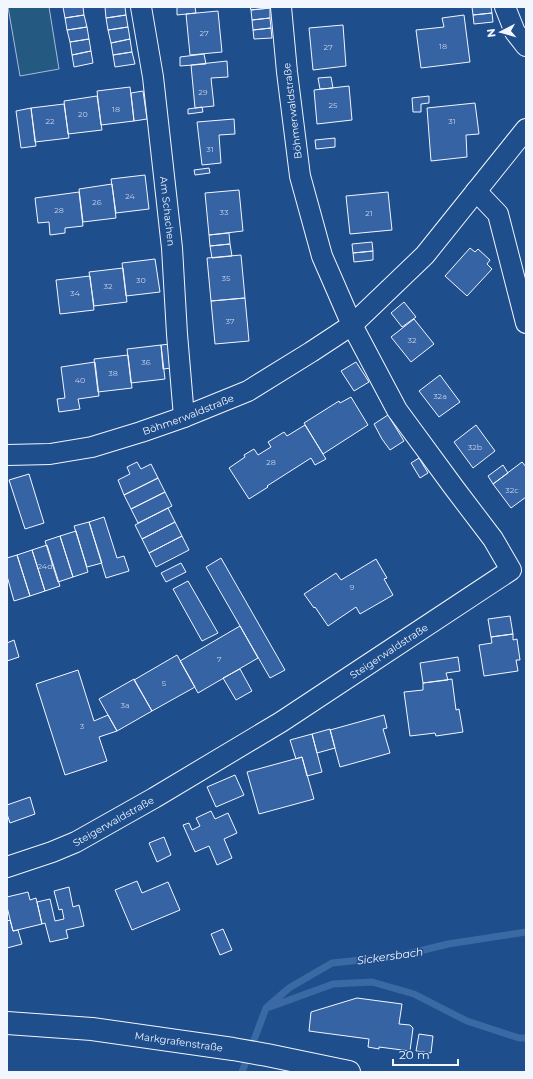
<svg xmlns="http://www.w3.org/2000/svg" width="533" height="1079" viewBox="0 0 533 1079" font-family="Montserrat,sans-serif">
	<rect width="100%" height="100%" fill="#1f4e8c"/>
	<path fill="#245a82" stroke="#a8bbd7" d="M8 7H49L59 69 20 76Z"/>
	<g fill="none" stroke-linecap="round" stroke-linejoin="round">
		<path stroke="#3b69a3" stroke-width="7" d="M270 1007 333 984 372 982 414 994 467 1021 519 1038H526
			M242 1072 266 1008 289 988 332 963 399 956 448 944 526 932"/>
	</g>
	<path fill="#3563a3" stroke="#f2f6ff" d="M63 7H83L84 15 65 18Z
		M105 7H125L126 15 106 18Z
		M177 7H195L196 13 177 15Z
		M250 7H269L270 8 251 10Z
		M472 7H491L492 13 473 15Z
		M270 8V18L252 20 251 10Z
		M218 11 222 52 190 55 186 14Z
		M492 13 493 22 474 24 473 15Z
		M84 15 87 27 67 30 65 18Z
		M126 15 128 27 108 30 106 18Z
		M464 15 470 62 421 68 416 30 444 27 442 18Z
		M270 18 271 28 253 30 252 20Z
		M343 25 346 66 313 70 309 28Z
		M87 27 89 39 70 42 67 30Z
		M128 27 130 39 111 43 108 30Z
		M271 28 272 38 254 39 253 30Z
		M89 39 91 51 72 55 70 42Z
		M130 39 132 52 113 55 111 43Z
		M91 51 93 63 74 67 72 55Z
		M132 52 135 64 115 67 113 55Z
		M204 54 206 64 180 66V57Z
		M227 61 228 77 211 78 214 106 195 108 191 65Z
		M331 77 333 88 320 89 318 78Z
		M349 86 352 120 317 124 314 90Z
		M130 87 134 121 101 125 97 91Z
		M143 91 147 119 134 121 131 93Z
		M97 96 102 130 68 134 64 101Z
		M429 96V103L421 104V112H413L412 98Z
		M475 103 479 134 466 135 467 157 431 161 427 108Z
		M64 104 69 138 35 142 31 108Z
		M202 107 203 112 188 114V109Z
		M31 108 36 146 21 148 16 111Z
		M234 119 235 134 219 135 221 163 202 165 197 122Z
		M335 138V147L316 149 315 140Z
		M209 168 210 173 195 175 194 170Z
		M145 175 149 209 116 213 111 179Z
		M112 184 116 218 83 222 79 189Z
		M239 190 243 231 209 235 205 193Z
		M79 192 83 226 65 228V233L50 235 49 222 38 223 35 198Z
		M388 192 392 230 350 234 346 196Z
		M229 233 230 244 210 246 209 235Z
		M372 242 373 251 353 253 352 244Z
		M230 244 232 256 212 258 210 246Z
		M470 248 475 252 478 249 490 260 487 264 492 269 467 296 445 276Z
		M373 251V260L354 262 353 253Z
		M241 255 245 298 211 301 207 258Z
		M155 259 160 292 126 296 122 263Z
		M123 268 127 302 94 306 89 272Z
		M90 276 94 310 60 314 56 280Z
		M245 298 249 341 215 344 211 301Z
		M404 302 416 317 402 327 391 313Z
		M414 319 434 344 411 362 391 337Z
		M170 344 172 368 163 369 161 345Z
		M161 345 165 379 131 383 127 349Z
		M128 355 132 388 98 392 94 359Z
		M95 362 99 396 78 399 80 409 59 412 57 399 65 398 61 367Z
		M356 362 369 382 354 391 341 371Z
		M440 375 460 402 439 417 419 391Z
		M351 397 368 425 323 454 304 423 339 401 340 403Z
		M388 415 404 441 390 450 382 439 374 424Z
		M305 425 326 459 315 465 311 458 267 486 268 487 249 499 229 468 245 457 244 455 254 449 258 455 271 447 268 442 284 432 287 436Z
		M476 425 495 451 473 468 454 442Z
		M419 458 428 473 420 478 411 463Z
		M137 462 141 469 151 464 158 478 124 495 118 480 130 474 127 467Z
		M522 462 526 467V497L511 508 493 484Z
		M503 465 508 473 493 484 488 476Z
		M29 474 44 523 25 529 9 480Z
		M158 478 165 492 131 509 124 495Z
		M165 492 172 506 138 523 131 509Z
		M168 508 175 522 142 539 135 525Z
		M104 517 117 558 124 556 129 571 106 578 89 522Z
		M89 522 102 563 87 567 74 526Z
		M175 522 182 536 149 553 142 539Z
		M76 531 88 572 73 577 60 536Z
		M60 536 73 577 58 582 45 541Z
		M182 536 189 550 156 567 149 553Z
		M47 545 60 586 45 591 32 550Z
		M32 550 45 591 30 596 17 555Z
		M17 555 30 596 14 601 7 576V558Z
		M221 558 285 670 270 678 206 567Z
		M376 559 387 578 384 579 393 595 360 614 356 607 328 626 315 607 314 608 304 594 336 573 341 580Z
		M181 563 186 572 166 582 161 573Z
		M188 581 218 633 202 641 173 589Z
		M510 616 513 634 491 637 488 619Z
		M240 626 258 658 198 693 180 661Z
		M513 634V640L517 639 520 660H516L518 671 484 676 479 645 492 643 491 637Z
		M14 640 19 657 7 661V643Z
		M177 655 195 687 152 711 134 680Z
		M458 657 460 671 446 673 448 680 423 683 420 663Z
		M240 669 252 691 236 700 223 678Z
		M78 670 94 721 108 715 117 731 99 737 107 761 65 775 36 684Z
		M134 679 152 711 117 731 99 699Z
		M452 679 456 710 459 709 463 732 436 736 435 733 410 736 404 692 423 690V683Z
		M384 715 387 728 383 729 390 753 340 767 330 730Z
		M330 729 335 748 317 753 312 734Z
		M312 734 322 772 307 776 302 757 296 759 290 740Z
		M302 757 314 799 259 814 247 772Z
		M235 775 244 795 216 807 207 787Z
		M30 797 35 814 10 823 7 814V805Z
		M211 811 215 819 228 813 237 833 224 839 232 858 217 865 209 846 195 852 183 825 189 823 192 830 200 826 196 818Z
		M164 837 171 855 157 862 149 843Z
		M137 881 142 893 168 882 180 910 132 930 115 890Z
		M69 887 73 907 79 905 84 926 66 930 68 938 50 942 45 923 42 924 37 902 50 899 55 921 64 919 62 909 59 910 54 891Z
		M28 892 30 900 36 898 42 924 13 931 7 907V897Z
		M10 920 13 931 18 930 22 944 7 948V921Z
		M223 929 232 950 220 955 211 934Z
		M357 998 402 1004 399 1024 410 1025 413 1028 410 1051 379 1047V1049L368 1047 369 1039 309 1031 311 1012Z
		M419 1034 433 1036 431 1053 416 1051Z"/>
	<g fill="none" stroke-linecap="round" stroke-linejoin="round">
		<defs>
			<g id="minor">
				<path id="s1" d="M141 7 153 77 172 248 177 334 184 417"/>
				<path d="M505 7 515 32 526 46"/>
				<path d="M476 191 498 214 526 323"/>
				<path id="s2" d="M7 455 50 454 92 447 141 432 184 417 248 391 311 352 352 325 425 255 526 129"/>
				<path id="s3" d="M7 867 52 852 76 842 154 798 281 722 511 570 493 539 455 489 397 410 352 325 322 256 300 176 287 72 281 7"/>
			</g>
			<g id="tertiary">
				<path id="s4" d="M7 1023 92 1029 233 1049 267 1055 349 1072"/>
			</g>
		</defs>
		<use href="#minor" stroke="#f2f6ff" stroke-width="22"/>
		<use href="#tertiary" stroke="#f2f6ff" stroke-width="24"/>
		<use href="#minor" stroke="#1f4e8c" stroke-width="20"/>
		<use href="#tertiary" stroke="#1f4e8c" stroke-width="22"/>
	</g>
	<g text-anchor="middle" stroke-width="3" stroke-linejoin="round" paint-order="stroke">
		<g font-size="8" fill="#c3d1e8">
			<text x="204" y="36">27</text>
			<text x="443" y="49">18</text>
			<text x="328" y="50">27</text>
			<text x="203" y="95">29</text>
			<text x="333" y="108">25</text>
			<text x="116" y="112">18</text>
			<text x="83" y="117">20</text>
			<text x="50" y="124">22</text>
			<text x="452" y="124">31</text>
			<text x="210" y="152">31</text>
			<text x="130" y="199">24</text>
			<text x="97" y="205">26</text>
			<text x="59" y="213">28</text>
			<text x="224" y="215">33</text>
			<text x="369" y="216">21</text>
			<text x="226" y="281">35</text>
			<text x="141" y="283">30</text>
			<text x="108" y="289">32</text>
			<text x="75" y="296">34</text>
			<text x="230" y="324">37</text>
			<text x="412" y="343">32</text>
			<text x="146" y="365">36</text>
			<text x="113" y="376">38</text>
			<text x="80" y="383">40</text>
			<text x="440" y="399">32a</text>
			<text x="475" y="450">32b</text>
			<text x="271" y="465">28</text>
			<text x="512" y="493">32c</text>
			<text x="45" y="569">24d</text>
			<text x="352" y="590">9</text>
			<text x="219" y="662">7</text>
			<text x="164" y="686">5</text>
			<text x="125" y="708">3a</text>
			<text x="82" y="729">3</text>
		</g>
		<g font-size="10" fill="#f2f6ff" stroke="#1f4e8c">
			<text transform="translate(292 111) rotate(-97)" y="4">Böhmerwaldstraße</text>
			<text dy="4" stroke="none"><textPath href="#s1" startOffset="206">Am Schachen</textPath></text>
			<text dy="4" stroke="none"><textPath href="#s2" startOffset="187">Böhmerwaldstraße</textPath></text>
			<text dy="4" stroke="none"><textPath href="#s3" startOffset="440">Steigerwaldstraße</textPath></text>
			<text dy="4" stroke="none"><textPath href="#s3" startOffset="116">Steigerwaldstraße</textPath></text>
			<text dy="4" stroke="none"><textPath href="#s4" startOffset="173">Markgrafenstraße</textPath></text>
		</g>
		<g font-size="11" font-style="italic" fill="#f2f6ff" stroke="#1f4e8c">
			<text transform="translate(390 956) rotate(-8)" y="4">Sickersbach</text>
		</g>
	</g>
	<rect width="533" height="1079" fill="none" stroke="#f2f6ff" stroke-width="16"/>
	<g transform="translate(501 32) rotate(264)" stroke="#1f4e8c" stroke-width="3" paint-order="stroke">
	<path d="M0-3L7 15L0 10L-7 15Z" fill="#f2f6ff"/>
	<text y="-6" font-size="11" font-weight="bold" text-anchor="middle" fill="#f2f6ff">N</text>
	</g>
	<path d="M393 1059v6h65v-6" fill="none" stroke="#f2f6ff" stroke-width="2"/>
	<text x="399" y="1059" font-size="12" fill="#f2f6ff" stroke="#1f4e8c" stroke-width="3" paint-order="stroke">20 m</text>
</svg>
